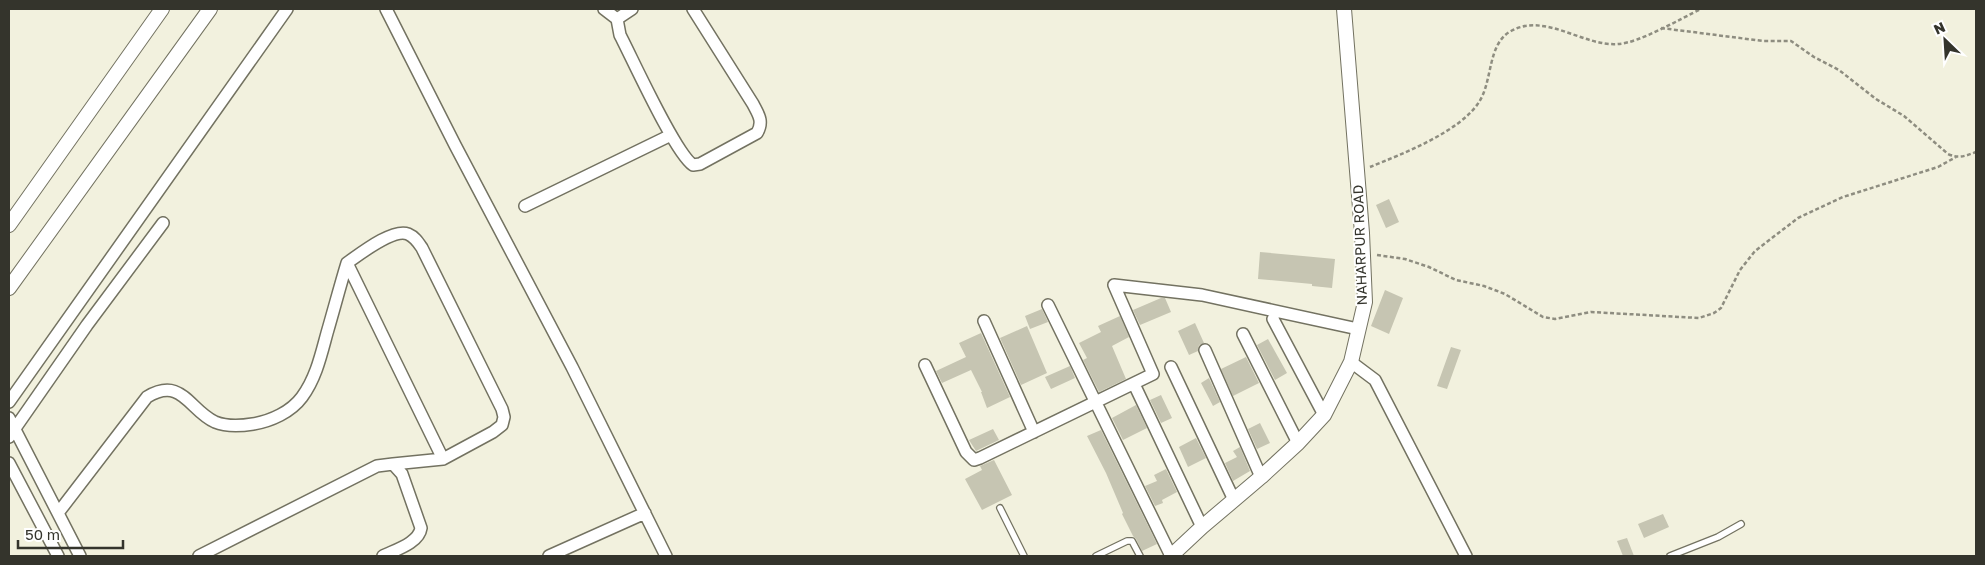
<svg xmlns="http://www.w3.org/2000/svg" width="1985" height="565" viewBox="0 0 1985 565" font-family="'Golos Text',sans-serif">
	<rect width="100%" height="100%" fill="#f2f1de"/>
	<path fill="#c6c5b2" d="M1389 199 1399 222 1386 228 1376 205Z
		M1260 252 1335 259 1332 288 1312 286V284L1258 279Z
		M1385 290 1403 298 1389 334 1371 326Z
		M1161 298H1165L1171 312 1140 325 1133 310Z
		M1042 309 1048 322 1030 329 1025 316Z
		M1120 316 1129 337 1112 346 1126 379 1099 392 1083 360 1087 358 1079 343 1101 332 1098 326Z
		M1195 323 1204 343 1199 345 1198 351 1189 355 1178 331Z
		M1027 326 1047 373 1021 385 1000 338Z
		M981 333 1010 397 987 408 981 392H982L971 370 942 383 936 371 966 357 959 343Z
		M1268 339 1287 373 1275 380 1257 345Z
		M1451 347 1461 350 1447 389 1437 386Z
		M1246 357 1259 383 1233 396 1221 369Z
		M1070 366 1075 378 1051 389 1045 377Z
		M1209 378 1220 402 1213 406 1201 383Z
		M1161 395 1172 418 1161 423 1150 400Z
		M1136 405 1147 428 1123 440 1112 418Z
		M1260 423 1270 443 1257 449 1248 429Z
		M993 429 999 440 976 451 969 440Z
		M1101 430 1157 544 1142 551 1136 539 1133 536 1122 514 1123 513 1106 473 1087 436Z
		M1196 438 1206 458 1188 467 1179 447Z
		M1240 447 1250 471 1233 481 1225 463 1237 457 1233 451Z
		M994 460 1012 495 982 510 965 479 982 470 980 466Z
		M1166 469 1177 492 1162 500 1163 503 1155 506 1145 486 1157 481 1154 475Z
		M1663 514 1669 527 1644 538 1638 524Z
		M1627 538 1634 556H1623L1617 541Z"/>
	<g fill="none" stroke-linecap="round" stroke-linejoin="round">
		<defs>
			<path id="service" d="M1000 508 1024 556
				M1096 556 1127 541H1132L1140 556
				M1670 556 1718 537 1741 524"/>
			<path id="minor" d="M386 9 455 145 572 367 666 556
				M604 9 617 19 620 35C633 60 675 153 693 165L700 164 757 133C764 121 758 114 753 104L693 9
				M617 19 632 9
				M525 206 671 135
				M347 263 443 459
				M1114 285 1202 295 1358 329
				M1048 305 1171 556
				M1273 319 1324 415
				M984 321 1034 432
				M1243 334 1298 443
				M1205 350 1261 477
				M1351 362 1375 380 1466 556
				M925 365 966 452 974 460 980 458 1153 374 1114 285
				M1171 367 1234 500
				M1134 384 1202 527
				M9 402 287 9
				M9 418 80 556
				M9 437 87 325 163 223
				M9 463 58 556
				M58 513 147 397C182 376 189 410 215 422 227 427 241 426 253 424 271 421 291 412 302 397 316 378 321 355 327 333 334 309 340 286 347 263 360 254 393 228 408 234 415 237 418 242 422 248L502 409 504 417 502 425 493 432 443 459 393 464
				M199 556 377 466 393 464 402 474 421 528C419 543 395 550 383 556
				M549 556 645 513"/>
			<path id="tertiary" d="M9 225 162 9
				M9 288 210 9
				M1171 556 1202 527 1261 477 1298 443 1324 415 1351 362 1365 302 1362 233 1344 9"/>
		</defs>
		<use href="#service" stroke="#737261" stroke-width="8"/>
		<use href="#minor" stroke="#737261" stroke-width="14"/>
		<use href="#tertiary" stroke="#737261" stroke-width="16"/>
		<path stroke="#8e8d80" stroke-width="2.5" stroke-dasharray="4 2.5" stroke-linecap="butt" d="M1661 28 1763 41H1791L1814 57 1839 70 1876 99 1904 116 1948 154C1959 159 1965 156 1976 152
			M1370 167C1402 154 1460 132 1479 102 1493 81 1487 44 1511 31 1545 12 1584 47 1618 44 1639 43 1680 19 1701 9
			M1377 255 1405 259 1429 267 1456 280 1484 286 1505 294 1543 317 1555 319 1591 312 1699 318 1714 313 1721 308 1740 270 1755 251 1798 218 1843 197 1938 167 1956 157"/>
		<use href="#service" stroke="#fff" stroke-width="5.5"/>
		<use href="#minor" stroke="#fff" stroke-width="11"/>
		<use href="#tertiary" stroke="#fff" stroke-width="14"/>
	</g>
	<g text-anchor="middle" stroke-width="4" stroke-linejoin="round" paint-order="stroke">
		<g font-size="14" fill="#34342c" stroke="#fff">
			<text transform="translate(1360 245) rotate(-92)" y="5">NAHARPUR ROAD</text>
		</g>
	</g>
	<rect width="1985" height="565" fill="none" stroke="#34342c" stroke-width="20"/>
	<g transform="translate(1945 40) rotate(335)" stroke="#ffffff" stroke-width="4" paint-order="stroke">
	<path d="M0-4L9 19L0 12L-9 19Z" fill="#34342c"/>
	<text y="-8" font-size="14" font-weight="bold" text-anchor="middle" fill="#34342c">N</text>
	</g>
	<path d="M18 540v8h105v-8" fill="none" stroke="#34342c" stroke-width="2.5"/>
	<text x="25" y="540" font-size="15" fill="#34342c" stroke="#ffffff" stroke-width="4" paint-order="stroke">50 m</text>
</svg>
